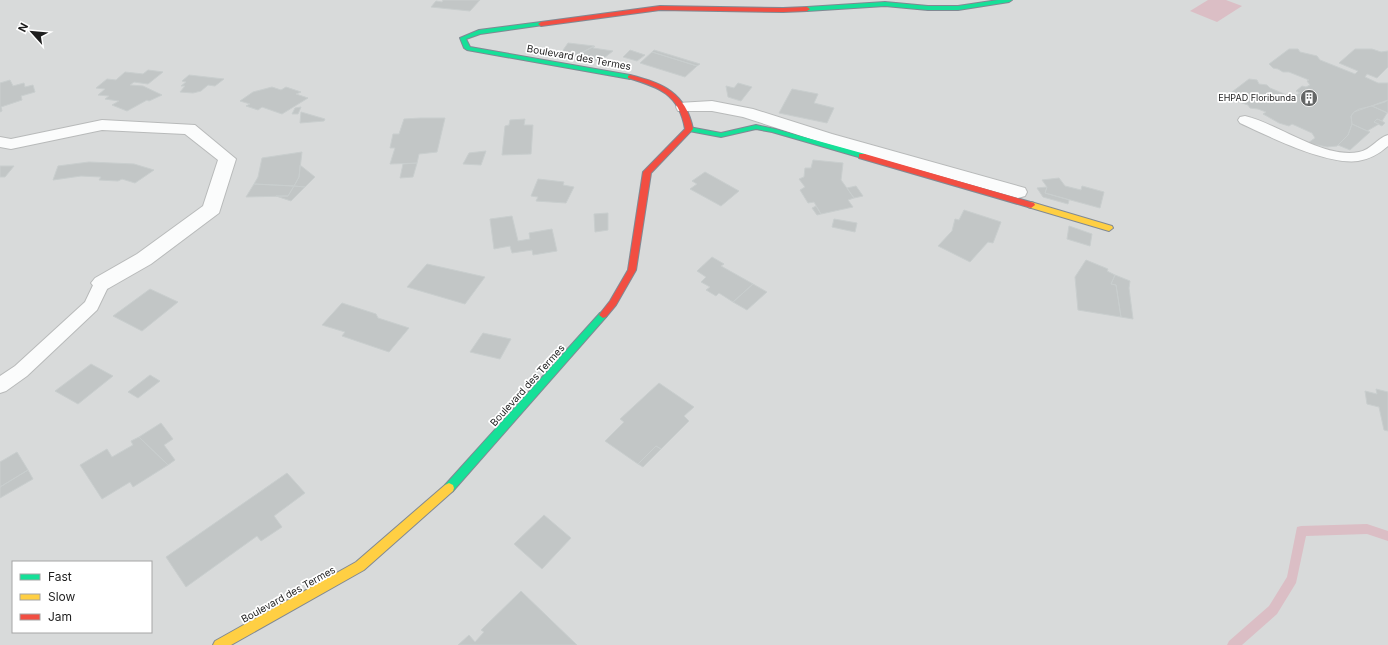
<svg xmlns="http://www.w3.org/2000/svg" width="1388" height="645" viewBox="0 0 1388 645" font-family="Inter,sans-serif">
	<rect width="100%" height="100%" fill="#e7ebeb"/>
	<path fill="#d8dada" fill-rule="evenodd" d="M0 0H1388V645H0ZM13 562H151V632H13Z"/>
	<path fill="#dbbec5" d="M1208 0H1226L1242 6 1217 22 1190 11Z"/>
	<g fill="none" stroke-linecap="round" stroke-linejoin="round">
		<path fill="#dbbec5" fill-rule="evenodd" d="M1367 524 1388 531V541L1367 534 1306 536 1296 583 1277 614 1242 645H1227L1229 641 1269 606 1287 577 1297 527 1301 526Z"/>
	</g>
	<path fill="#c2c6c6" stroke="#c9cece" d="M443 0H480L470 11 431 7 436 1 442 2Z
		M568 43 594 46 575 56 561 53Z
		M595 46 593 48 613 51 600 61 575 56Z
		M1289 49H1298L1300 52 1317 56 1320 60 1355 74 1358 71 1339 63 1355 49H1372L1381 52 1388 51V67L1377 78 1367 74 1365 77 1378 83H1388V100L1354 112 1351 116 1352 124 1348 135 1337 146 1327 147 1308 143 1315 138 1312 133 1292 124 1289 126 1279 123 1263 114 1266 112 1258 109 1250 108 1248 105 1230 99 1228 95 1249 79 1257 80 1259 84 1267 85 1270 88 1289 96 1296 95 1300 93 1296 91 1302 86 1306 87 1310 85 1307 81 1309 80 1289 72H1283L1278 69 1273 68 1269 64Z
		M630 50 645 55 637 61 623 57Z
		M654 50 700 64 697 66 652 52Z
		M652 52 697 66 685 77 640 63Z
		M148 70 163 72 148 84 134 82 130 85 143 86 162 95 149 101 147 100 127 111 112 105 119 101 105 99 109 96 98 95 105 89 96 88 107 79 116 80 125 72 143 74Z
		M189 75 224 79 215 86 208 85 201 91 193 93 180 92 185 86H181L186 82 182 81Z
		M10 80 13 86 24 83 25 87 33 85 35 92 21 96 22 100 1 107 2 111 0 112V83Z
		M738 83 752 87 741 101 728 97 726 86 734 88Z
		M272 87 281 90 286 87 301 92 296 94 308 98 282 114 262 107 258 110 246 106 250 104 240 101 253 92Z
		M792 89 818 94 814 103 834 108 827 123 779 113Z
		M1388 100V113L1372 106 1385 102Z
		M1372 106 1387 113 1382 121 1377 119 1374 122 1379 124 1367 131 1352 124 1351 116 1354 112 1359 109Z
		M301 107 298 114H292L295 108Z
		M301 112 325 119 324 121 300 123Z
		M421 118H445L437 152 419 154 417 163 390 164 395 148H390L393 134H399L404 119Z
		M525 119 524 125H533L531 154 502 155 505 126 509 125 510 120Z
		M1377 119 1382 121 1385 123 1382 126 1374 122Z
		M1352 124 1370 132 1350 150 1338 145 1348 135Z
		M486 151 481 165 463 164 469 153Z
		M302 152 299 177 294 186 254 184 258 177 262 158Z
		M813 160 843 163 841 180 854 198 848 200 853 207 821 214 814 202 808 203 800 190 805 187 799 179 804 177 805 168H811Z
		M89 162 134 164 154 170 135 183 122 179 118 181 99 180 101 177 81 176 53 180 58 166Z
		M417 163 413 177 400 178 403 164Z
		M300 165 315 177 305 187 294 186 299 177Z
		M0 166H14L5 177H0Z
		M705 172 739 191 721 206 690 189 697 184 692 181Z
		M1059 178 1065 186 1081 190 1082 186 1104 192 1100 208 1045 193 1047 187 1042 180Z
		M538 179 564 182 563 185 574 187 566 203 536 201 538 197 531 196Z
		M254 184 294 186 288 196 246 197Z
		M294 186 305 187 291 201 276 196H288Z
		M856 186 863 196 854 198 847 188Z
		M1047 187 1045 193 1069 200 1068 204 1043 197 1037 188Z
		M816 206 821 214 817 215 812 208Z
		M964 210 1001 222 993 243 988 242 970 262 938 246 952 231 955 219 959 220Z
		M608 213V230L595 232 594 214Z
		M512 216 518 241 530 239 529 233 552 229 557 251 533 255 532 250 512 253 510 246 494 249 490 219Z
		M834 219 857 223 855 232 832 227Z
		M1069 226 1092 234 1090 246 1067 239Z
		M712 257 724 264 721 266 753 284 733 302 719 293 716 296 706 290 710 287 701 282 706 277 697 271Z
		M1086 260 1108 269 1107 271 1115 275 1111 284 1116 285 1121 317 1078 310 1075 277Z
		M427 264 485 277 465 304 407 287Z
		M1115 275 1130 281 1129 288 1133 319 1121 317 1116 285 1111 284Z
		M753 284 767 292 747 310 733 302Z
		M150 289 178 302 142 331 113 316Z
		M342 303 376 314 378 318 409 328 389 352 342 336 345 332 322 325Z
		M483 333 511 339 500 359 470 352Z
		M91 364 113 376 78 404 55 391Z
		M150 375 160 381 138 398 128 392Z
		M659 383 694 407 684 416 689 421 661 449 656 446 638 464 605 441 624 422 620 419Z
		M1376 389 1388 392V431L1384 430 1379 407 1367 404 1365 391 1377 394Z
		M161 423 173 439 164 445 175 460 168 465 139 437Z
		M139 437 168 465 133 487 130 482 102 499 80 465 107 449 112 457 133 445 131 441Z
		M656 446 661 449 643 467 638 464Z
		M17 452 28 470 0 487V462Z
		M28 470 33 479 0 498V487Z
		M287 473 305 493 274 516 282 527 261 541 257 536 186 587 166 557Z
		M544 515 571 538 542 569 514 544Z
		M521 591 577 645H458L469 635 475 642 484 632 481 630Z"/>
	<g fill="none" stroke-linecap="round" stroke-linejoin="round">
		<defs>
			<path id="lane" d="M1245 116C1279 124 1323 159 1359 152 1371 150 1377 138 1388 135V146C1379 154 1370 159 1358 161 1326 165 1270 137 1240 123L1238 120 1240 117Z
				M102 277 108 279 110 283 97 310 27 376 6 391 0 393V376L15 366 85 302 96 279Z"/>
			<path id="street" d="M712 101 753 109 832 134 1025 188 1027 192 1025 196 1018 198 820 142 743 117 712 111H678L676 107 678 103Z
				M102 120 195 125 236 159 219 213 151 264 109 288 102 291 95 288 91 283 95 278 137 254 203 206 218 160 185 134 102 130 11 149 0 147V137L11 139Z"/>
			<path id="fast" d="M998 0H1012L1009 2 958 10H928L885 6 807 11 804 9 807 7 885 2 928 6H958Z
				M541 22 543 23V25L480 34 466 39 470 47 630 75 633 77 630 79 467 50 464 48 460 38 479 30Z
				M756 125 775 129 865 154 866 156 862 158 772 132 756 129 721 137 689 131 685 129 689 127 721 133Z
				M603 312 607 315 606 317 453 491 449 493 445 491 444 488 445 485 600 313Z"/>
			<path id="slow" d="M1031 202 1112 226 1113 228 1109 231 1028 207 1027 205Z
				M449 483 453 485 454 488 453 491 364 570 231 645H213L215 641 356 562 445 485Z"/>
			<path id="jam" d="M660 6 783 8 807 7 810 9 807 11 783 12 660 10 541 26 538 24 541 22Z
				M630 75C663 83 686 93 693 129L651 173 636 270 616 305 606 317 603 318 599 315 610 301 628 270 643 172 685 129C679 94 659 87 628 78V76Z
				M859 154H865L1034 203 1035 205 1031 208 1028 207 859 158Z"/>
		</defs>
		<use href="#lane" stroke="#b8baba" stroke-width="2"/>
		<use href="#street" stroke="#b8baba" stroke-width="2"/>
		<use href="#fast" stroke="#818993" stroke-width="2"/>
		<use href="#slow" stroke="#818993" stroke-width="2"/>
		<use href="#jam" stroke="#818993" stroke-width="2"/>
		<use href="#lane" fill="#fbfcfc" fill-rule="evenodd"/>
		<use href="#street" fill="#fbfcfc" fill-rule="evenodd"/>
		<use href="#fast" fill="#16e098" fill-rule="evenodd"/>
		<use href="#slow" fill="#ffcf43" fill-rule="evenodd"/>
		<use href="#jam" fill="#f24e42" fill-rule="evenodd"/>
	</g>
	<defs>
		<symbol id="building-disc" viewBox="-11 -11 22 22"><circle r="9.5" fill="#646666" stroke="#fff"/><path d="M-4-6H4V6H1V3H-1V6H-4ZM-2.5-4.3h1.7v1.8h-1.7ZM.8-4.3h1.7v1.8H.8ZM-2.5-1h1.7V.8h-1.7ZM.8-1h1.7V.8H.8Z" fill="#fff"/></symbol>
	</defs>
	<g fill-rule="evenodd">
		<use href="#building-disc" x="1299" y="88" width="20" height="20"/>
	</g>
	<g text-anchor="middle" stroke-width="3.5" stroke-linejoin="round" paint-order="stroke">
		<g font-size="9" fill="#1e1e1e" stroke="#fff" text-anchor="end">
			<text x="1296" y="101">EHPAD Floribunda</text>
		</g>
		<g font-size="10" fill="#1e1e1e" stroke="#fff">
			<text transform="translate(579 57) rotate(10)" y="4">Boulevard des Termes</text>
			<text transform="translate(527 385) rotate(-48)" y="4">Boulevard des Termes</text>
			<text transform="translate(288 594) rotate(-29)" y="4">Boulevard des Termes</text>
		</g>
	</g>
	<rect x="12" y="561" width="140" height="72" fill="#ffffff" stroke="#a5a5a5"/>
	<rect x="20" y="574" width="20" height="6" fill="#16e098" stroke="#a5a5a5"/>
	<text x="48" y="581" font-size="12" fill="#1e1e1e">Fast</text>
	<rect x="20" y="594" width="20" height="6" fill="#ffcf43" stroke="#a5a5a5"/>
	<text x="48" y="601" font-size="12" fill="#1e1e1e">Slow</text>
	<rect x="20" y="614" width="20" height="6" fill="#f24e42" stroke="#a5a5a5"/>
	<text x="48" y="621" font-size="12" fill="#1e1e1e">Jam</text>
	<g transform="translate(32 32) rotate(297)" stroke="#ffffff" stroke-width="3" paint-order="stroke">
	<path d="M0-3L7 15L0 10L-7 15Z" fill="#1e1e1e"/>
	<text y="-6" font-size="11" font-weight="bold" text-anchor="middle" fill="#1e1e1e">N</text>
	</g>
</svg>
